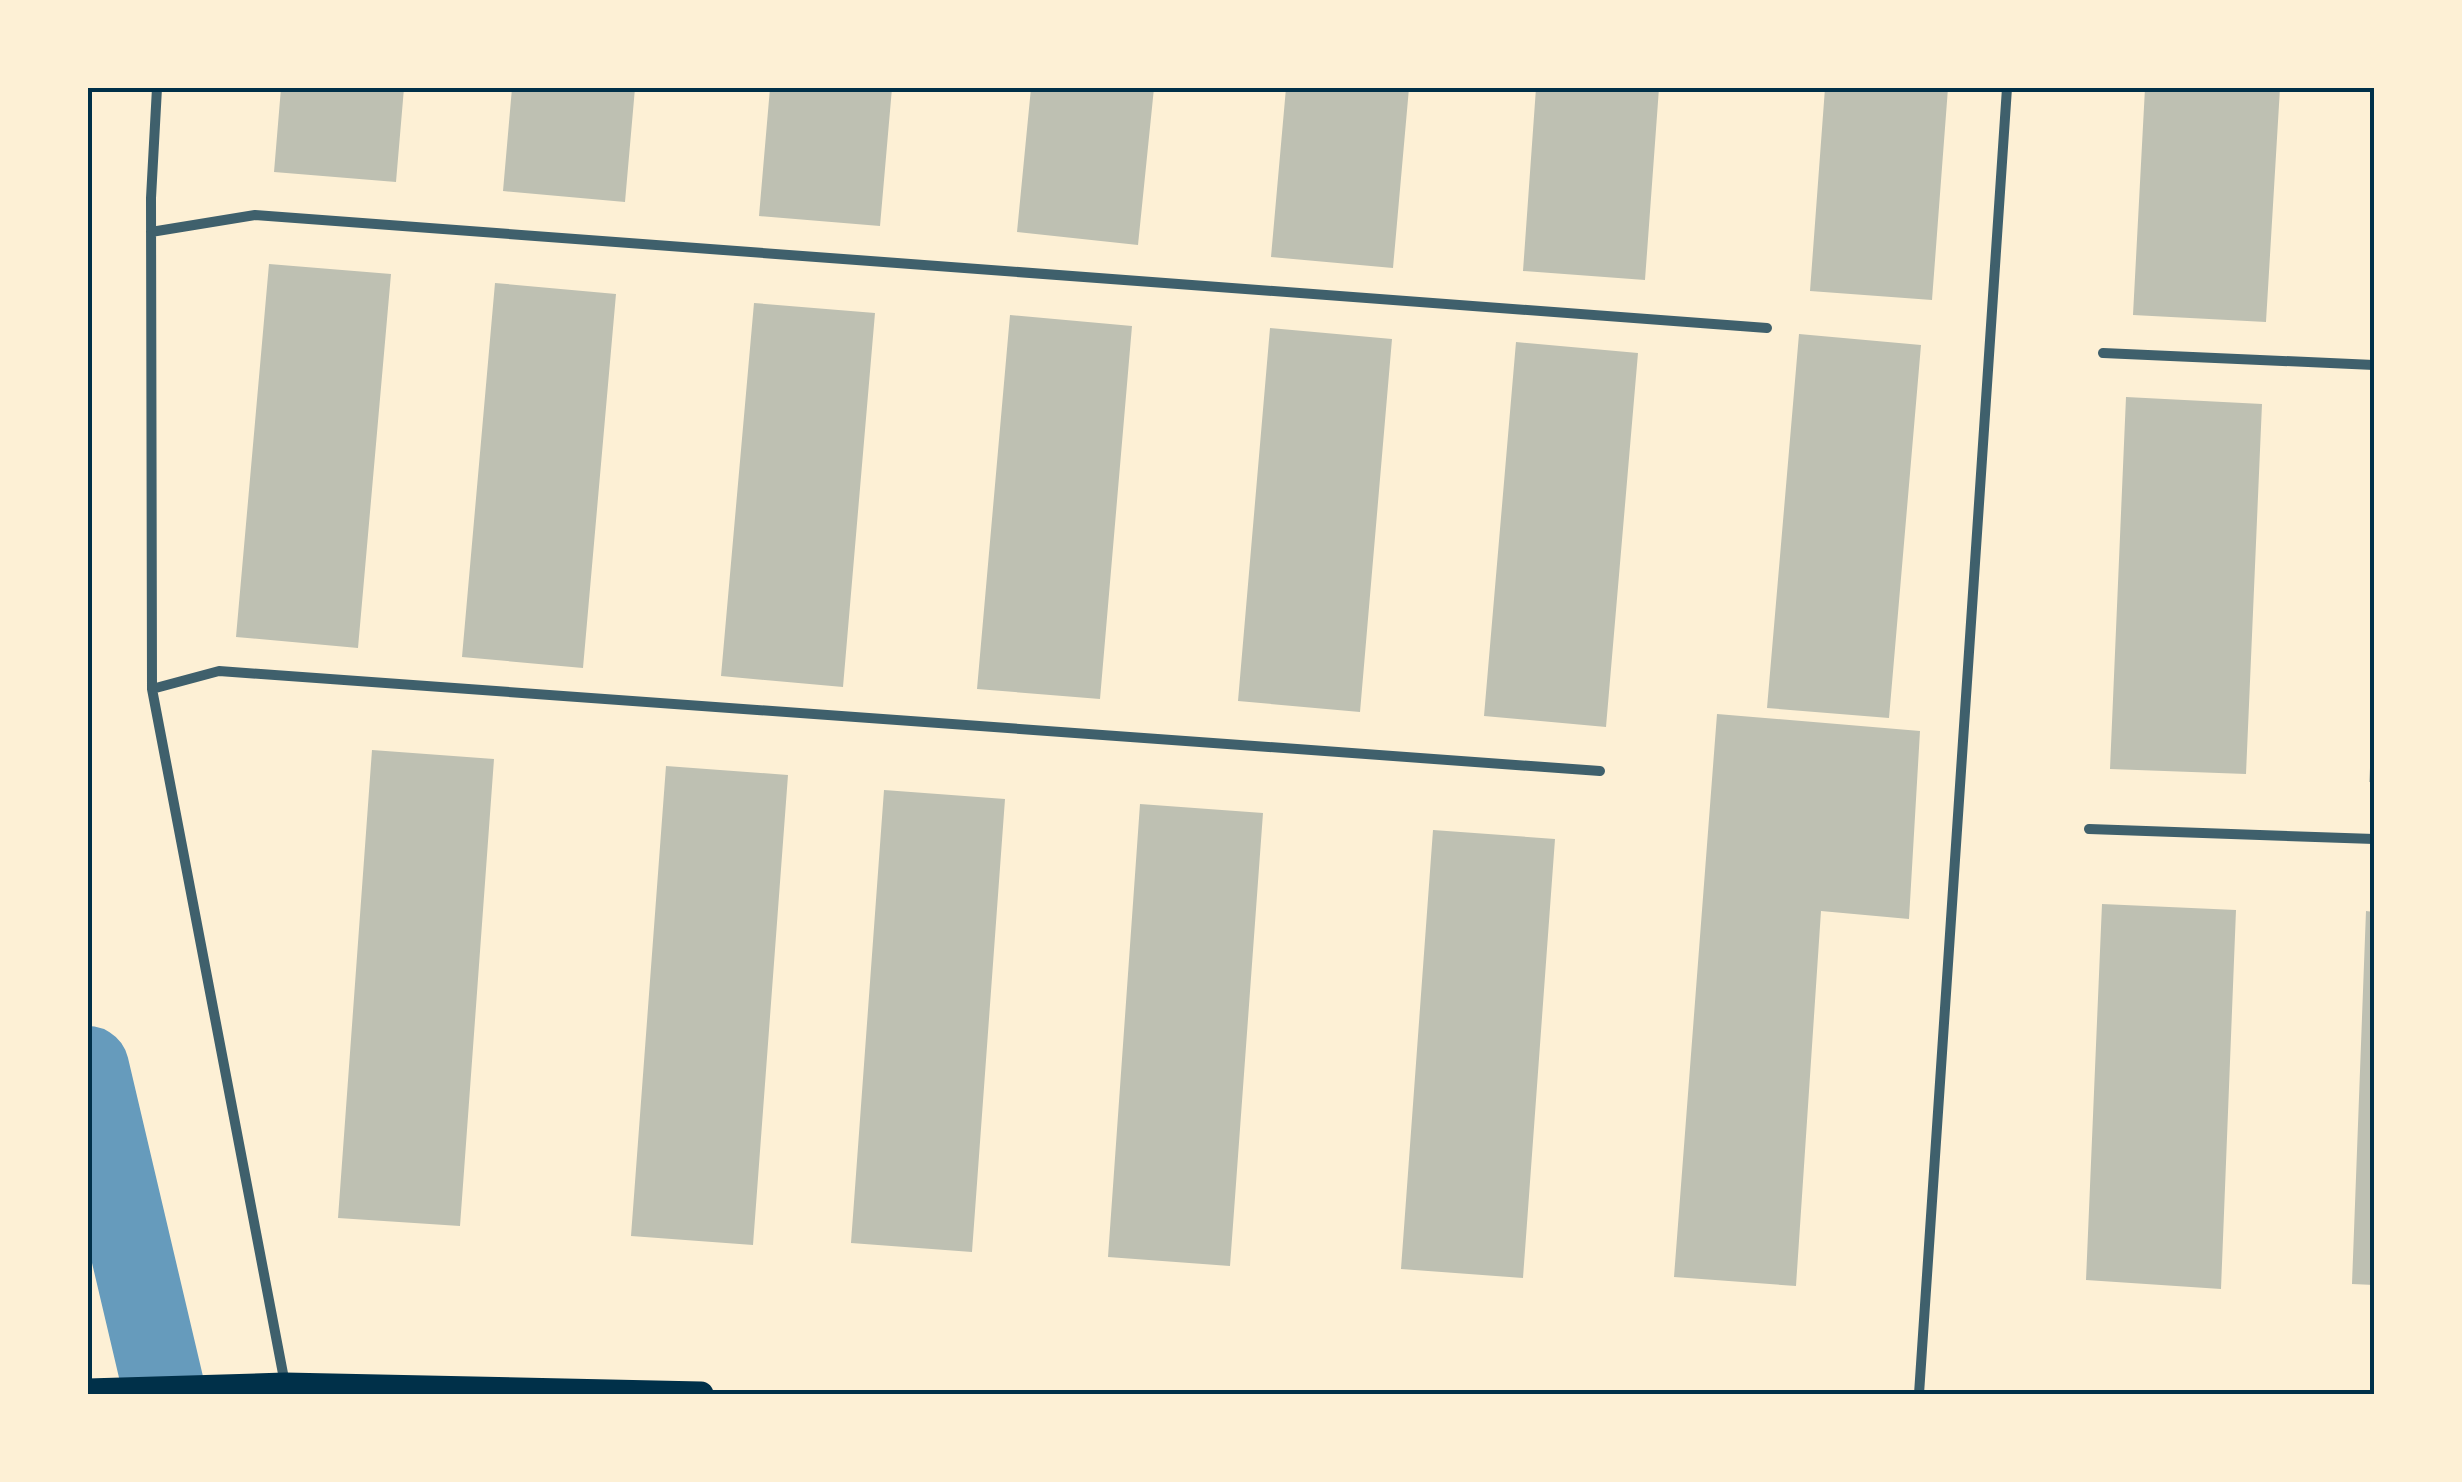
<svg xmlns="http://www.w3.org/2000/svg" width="2462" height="1482" viewBox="0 0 2462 1482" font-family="'Fira Sans',sans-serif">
	<rect width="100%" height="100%" fill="#fdf0d5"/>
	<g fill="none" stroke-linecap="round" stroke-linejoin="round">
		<path stroke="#669bbc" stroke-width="82" d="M88 1067 165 1394"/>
	</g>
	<path fill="#bec0b2" d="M281 88H404L396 182 274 172Z
		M512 88H635L625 202 503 191Z
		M770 88H892L880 226 759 216Z
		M1031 88H1154L1138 245 1017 232Z
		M1286 88H1409L1393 268 1271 257Z
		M1536 88H1659L1645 280 1523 271Z
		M1825 88H1948L1932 300 1810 291Z
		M2145 88H2280L2266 322 2133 315Z
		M269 264 391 274 358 648 236 637Z
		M495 283 616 294 583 668 462 657Z
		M754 303 875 313 843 687 721 676Z
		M1010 315 1132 326 1100 699 977 689Z
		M1270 328 1392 339 1360 712 1238 701Z
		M1799 334 1921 345 1889 718 1767 708Z
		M1516 342 1638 353 1606 727 1484 716Z
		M2126 397 2262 404 2246 774 2110 769Z
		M1717 714 1920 731 1909 919 1821 911 1796 1286 1674 1277Z
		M2372 740H2374V782H2369Z
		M372 750 494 759 460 1226 338 1218Z
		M666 766 788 775 753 1245 631 1236Z
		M884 790 1005 799 972 1252 851 1243Z
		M1140 804 1263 813 1230 1266 1108 1257Z
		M1433 830 1555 839 1523 1278 1401 1269Z
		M2102 904 2236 910 2221 1289 2086 1280Z
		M2366 911 2374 912V1285L2352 1284Z"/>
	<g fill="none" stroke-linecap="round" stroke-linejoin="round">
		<path stroke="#3f606c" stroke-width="10" d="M157 88 151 198 152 689 285 1384
			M151 232 255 215 1767 328
			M2103 353 2374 365
			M152 689 219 671 1600 771
			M2089 829 2374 839
			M1919 1394 2007 88"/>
		<path stroke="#003049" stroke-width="25" d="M88 1391 285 1385 701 1394"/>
	</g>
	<rect width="2462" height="1482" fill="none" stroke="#fdf0d5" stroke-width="180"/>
	<rect x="90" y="90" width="2282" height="1302" fill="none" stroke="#003049" stroke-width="4"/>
</svg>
